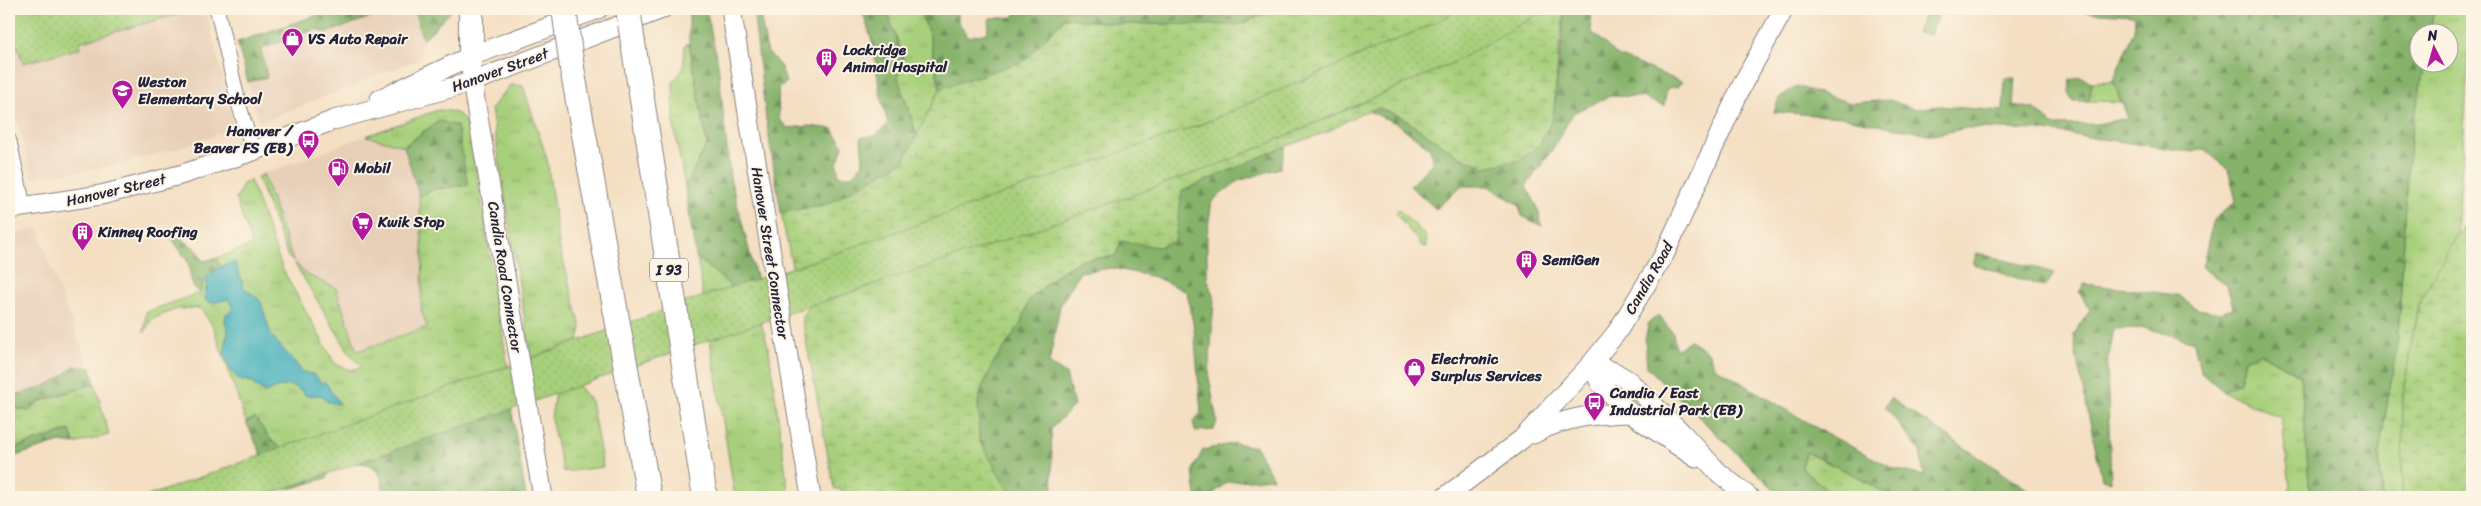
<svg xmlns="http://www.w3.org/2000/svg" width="2481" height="506" viewBox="0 0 2481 506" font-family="Sriracha,sans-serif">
	<defs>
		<pattern id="grass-tufts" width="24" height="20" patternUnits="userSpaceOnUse" patternTransform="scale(1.25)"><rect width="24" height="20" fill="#a8d07b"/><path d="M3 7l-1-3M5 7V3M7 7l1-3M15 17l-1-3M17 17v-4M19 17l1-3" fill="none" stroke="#90b26b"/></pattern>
		<pattern id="forest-firs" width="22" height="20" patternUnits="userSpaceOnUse" patternTransform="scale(1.25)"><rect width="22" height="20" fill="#86b26b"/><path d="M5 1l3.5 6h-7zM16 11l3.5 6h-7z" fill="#6d9059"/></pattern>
		<pattern id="wetland-marsh" width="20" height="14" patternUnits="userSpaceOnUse" patternTransform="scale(1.25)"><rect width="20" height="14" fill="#a8d07b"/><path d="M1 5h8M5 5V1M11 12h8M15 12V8" fill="none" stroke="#90b26b"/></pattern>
		<pattern id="park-dots" width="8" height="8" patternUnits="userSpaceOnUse" patternTransform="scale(1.25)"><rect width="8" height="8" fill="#a8d07b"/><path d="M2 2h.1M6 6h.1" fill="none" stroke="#90b26b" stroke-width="1.8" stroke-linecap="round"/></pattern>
	</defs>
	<rect width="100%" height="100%" fill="#fcf5e5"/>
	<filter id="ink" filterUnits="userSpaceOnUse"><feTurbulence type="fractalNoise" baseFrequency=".02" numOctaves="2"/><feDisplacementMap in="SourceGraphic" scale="10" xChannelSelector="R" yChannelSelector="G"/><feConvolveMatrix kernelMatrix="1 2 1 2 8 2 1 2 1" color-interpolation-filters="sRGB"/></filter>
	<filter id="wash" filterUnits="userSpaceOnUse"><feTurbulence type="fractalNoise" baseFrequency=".0096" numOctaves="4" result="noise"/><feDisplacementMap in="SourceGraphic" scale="20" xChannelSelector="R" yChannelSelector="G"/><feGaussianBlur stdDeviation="1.12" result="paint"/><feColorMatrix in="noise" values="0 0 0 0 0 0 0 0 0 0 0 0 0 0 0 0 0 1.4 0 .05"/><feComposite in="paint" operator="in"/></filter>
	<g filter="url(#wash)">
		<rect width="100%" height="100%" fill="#f4dfc2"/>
		<path fill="#e8cfb7" d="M9 9H206L235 128 176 149 106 167 33 178 9 93Z
			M392 9 414 10 423 40 419 59 259 123 248 82 267 77 261 50 318 29 327 33Z
			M366 136 404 146 419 196 423 258 421 309 427 328 357 351 336 288 307 275 293 261 263 174Z
			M39 229 49 264 94 379 9 410V234Z"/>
		<path fill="url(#grass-tufts)" stroke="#65795b" d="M886 9H919L929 34 940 89 917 135 898 78 903 57Z
			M2434 9H2472L2457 234 2418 305 2403 394 2402 497H2382L2379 454 2398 338 2410 140 2425 63 2448 62V32H2430Z
			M689 43 707 144 685 187 674 126 673 83 683 69 685 45Z
			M2113 81 2121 102 2089 101 2092 82Z
			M510 85 523 86 547 159 559 245 581 327 573 364 532 365 491 109Z
			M438 110C461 111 464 116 471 137L510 381 286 454 271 440 255 418 246 422 213 326 200 308 177 309 152 319 144 333 146 312 199 293 205 279 207 283 205 291 212 303 229 299 233 307 225 321 228 332 225 341 247 380 265 393C285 385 290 380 307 396L321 383 315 375 303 372 271 335 260 300 244 288 235 262 220 267 217 258 252 245 236 199 243 184 250 180 283 270 335 364 351 370 362 367 350 354 293 261 288 257 257 177 263 174 293 261 307 275 336 288 357 351 427 327 421 309 423 258 419 196 435 189 468 185 439 121 404 146 366 136Z
			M1398 209 1425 235 1426 247 1422 246 1396 214Z
			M697 257 731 286 740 306 760 319 769 350 789 497H735Z
			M2260 353 2301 376 2310 497H2286L2290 485 2281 418 2223 391 2240 382 2245 359Z
			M572 379 591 401 603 467 563 472 551 419 555 392Z
			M95 384 109 435 74 444 70 431 9 450V395L17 409Z
			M1805 452 1856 476 1892 497H1835L1802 468Z"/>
		<path fill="url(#forest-firs)" stroke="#546a53" d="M335 9H392L327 33 317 29 261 49 267 77 248 82 237 42Z
			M411 9H453L423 40 414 10Z
			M698 9H706L718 64 730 177 759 288 740 306 731 286 696 257 685 187 707 144 689 43V11Z
			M753 9H759L767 51 781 67 786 83 778 87 779 119 788 128 809 126 833 129 843 146 837 164 839 176H852L863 163 861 137 875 136 888 124 880 93 873 45 862 9H886L903 57 898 78 917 135 904 161 828 204 781 213 766 119Z
			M919 9H958V22L968 37 987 33 990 18 1014 17 1017 9H1276L1239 25 1118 24 1065 18 1024 61 940 89 929 34Z
			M1565 9H1596L1592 13 1591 31 1618 56 1682 82 1677 87 1667 88 1664 106 1641 97 1610 96 1573 113 1552 150 1526 186 1537 206 1542 226 1522 216 1519 205 1488 186H1461L1436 209 1410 186 1432 163 1430 148 1396 123 1368 111C1389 106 1404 119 1421 131L1553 118Z
			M1927 9H1941L1930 36 1917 33Z
			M2024 9H2246L2263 13 2266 9H2434L2430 32H2418V62L2425 63 2410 140 2398 338 2379 454 2382 497H2310L2301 375 2260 353 2245 359 2240 382 2223 391 2200 371 2194 342 2146 328 2114 329 2107 367 2111 482 2102 479 2076 356 2074 334 2090 310 2079 292 2084 284 2178 295 2198 309 2220 313 2233 308 2227 285 2202 268 2213 220 2236 201 2228 169 2204 149 2193 152 2039 130 1967 128 1933 135 1841 117 1774 112 1779 98 1796 86 1851 103 1890 100 1914 109 1939 106 2003 111 2005 78H2015L2013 105 2035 109 2053 125 2097 124 2128 118 2113 81 2134 30 2135 15Z
			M2080 77 2092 82 2089 101H2073L2069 94 2070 80Z
			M439 121 457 126 468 185 435 189 419 196 404 146Z
			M1286 146 1280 168 1238 181 1212 201 1207 234V277L1214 299 1209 377 1217 421 1214 430 1195 431 1193 421 1201 413 1194 328 1187 292 1155 277 1112 268 1080 272 1060 306 1049 363 1066 374 1074 406 1051 429 1053 497H1015L1006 487 979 440 978 402 983 385 994 362 1021 323 1029 300 1057 274 1080 260 1115 256 1121 241 1158 247 1175 241 1181 191Z
			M174 233 197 250 203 261 217 258 220 267 205 279 199 293 192 284 188 262 171 237Z
			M1977 253 2055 273 2045 287 1973 264Z
			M1659 316 1673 333 1676 350 1690 340 1708 352 1715 367 1822 431 1894 469 1924 476 1920 451 1885 407 1890 398 2039 497H1892L1856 476 1806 452 1802 468 1835 497H1782L1647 367 1645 340 1649 322Z
			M74 366 91 368 95 384 40 401 29 411 17 409 9 395C34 392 57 384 74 366Z
			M511 407 526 497H384C383 456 360 461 330 468L327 478 293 488H279L265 497H188L268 469 246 422 255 418 271 440 287 453Z
			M70 430 74 444 60 442 9 458V450Z
			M1235 443 1256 447 1273 478 1227 482 1209 497H1196L1193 470 1203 450Z"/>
		<path fill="url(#wetland-marsh)" stroke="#65795b" d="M1276 9H1482L1426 41 794 275 781 213 828 204 904 161 940 89 1024 61 1065 18 1118 24 1239 25Z
			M1537 9H1565V11L1560 38 1553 118 1540 144 1520 160 1485 167 1456 154 1400 116 1379 108 1361 113 1327 132 1286 146 1182 191 1175 241 1158 247 1121 241 1115 256 1080 260 1057 274 1029 300 1021 323 994 362 983 385 978 402 979 440 1006 487 1015 497H860L834 488 802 319 810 302 1264 139 1329 118 1393 88Z
			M2472 220V497H2402L2403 394 2418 305 2457 234Z"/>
		<path fill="url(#park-dots)" stroke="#65795b" d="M9 9H196L79 42 80 48 23 63 18 47 9 49Z
			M1460 9H1547L1453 63 1272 142 1217 165 1012 238 706 341 261 497H145L692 300 816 260 1202 124 1435 23Z"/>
		<path fill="#3fafbb" stroke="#30687b" d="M235 262 244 288 260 300 271 335 303 372 315 375 321 383 325 382 340 404 327 402 321 395 307 396C290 380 285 385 265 393L248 380 240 381 231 371 224 353 228 332 225 321 226 314 231 312 232 307 228 299 212 303 205 300 207 283 205 279 220 267Z"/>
	</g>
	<g filter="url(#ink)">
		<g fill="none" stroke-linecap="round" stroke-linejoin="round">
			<defs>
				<path id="street" d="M217 9 239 105 253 151
					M9 140 24 208"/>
				<path id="secondary" d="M731 9 811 497
					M471 56 472 82 543 497
					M380 99 471 56 598 9
					M9 209 101 195 180 175 253 151 334 120 472 82 662 9
					M1591 364 1614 372 1629 381 1683 434 1718 472 1749 497
					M1591 364 1601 384 1630 413 1696 458
					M1533 434C1565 417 1594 414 1630 413
					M1445 497 1522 439 1591 364 1617 332 1664 255 1743 83 1784 9"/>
				<path id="highway" d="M633 43 705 497
					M471 56V9
					M572 68 649 497"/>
			</defs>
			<use href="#street" stroke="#8b807e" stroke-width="16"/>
			<use href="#secondary" stroke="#8b807e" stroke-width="21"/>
			<use href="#highway" stroke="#8b807e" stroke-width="26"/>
			<use href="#street" stroke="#fff" stroke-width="14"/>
			<use href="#secondary" stroke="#fff" stroke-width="19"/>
			<use href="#highway" stroke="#fff" stroke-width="24"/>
			<defs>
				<path id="highway-bridge" d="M564 9 572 68
					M628 9 633 43"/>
			</defs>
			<use href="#highway-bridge" stroke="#8b807e" stroke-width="26" stroke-linecap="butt"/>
			<use href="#highway-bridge" stroke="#fff" stroke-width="24"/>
		</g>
	</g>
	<defs>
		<symbol id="shop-pin" viewBox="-11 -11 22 30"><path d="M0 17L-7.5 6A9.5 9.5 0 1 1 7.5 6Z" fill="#b5179e" stroke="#fcf5e5"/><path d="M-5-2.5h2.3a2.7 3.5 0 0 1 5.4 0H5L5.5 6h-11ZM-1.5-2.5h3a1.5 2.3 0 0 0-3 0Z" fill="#fff"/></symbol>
		<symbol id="building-pin" viewBox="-11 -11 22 30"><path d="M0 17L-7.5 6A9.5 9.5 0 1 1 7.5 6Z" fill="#b5179e" stroke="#fcf5e5"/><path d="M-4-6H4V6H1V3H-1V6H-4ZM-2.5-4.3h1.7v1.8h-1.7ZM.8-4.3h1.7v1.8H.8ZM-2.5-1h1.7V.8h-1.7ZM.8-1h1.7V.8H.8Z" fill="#fff"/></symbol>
		<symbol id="school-pin" viewBox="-11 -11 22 30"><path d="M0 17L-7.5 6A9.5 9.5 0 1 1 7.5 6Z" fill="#b5179e" stroke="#fcf5e5"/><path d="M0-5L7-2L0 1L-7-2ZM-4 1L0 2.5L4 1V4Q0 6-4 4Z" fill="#fff"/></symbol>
		<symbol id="bus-pin" viewBox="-11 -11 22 30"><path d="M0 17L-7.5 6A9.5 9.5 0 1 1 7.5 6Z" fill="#b5179e" stroke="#fcf5e5"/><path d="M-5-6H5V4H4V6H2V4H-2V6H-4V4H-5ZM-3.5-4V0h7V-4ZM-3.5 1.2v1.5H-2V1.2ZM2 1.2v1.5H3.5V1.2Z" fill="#fff"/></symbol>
		<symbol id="fuel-pin" viewBox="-11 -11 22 30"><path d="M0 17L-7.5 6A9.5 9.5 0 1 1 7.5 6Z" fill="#b5179e" stroke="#fcf5e5"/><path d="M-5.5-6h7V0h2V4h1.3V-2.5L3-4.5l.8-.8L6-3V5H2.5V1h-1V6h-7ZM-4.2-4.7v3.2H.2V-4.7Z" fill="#fff"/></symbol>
		<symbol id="supermarket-pin" viewBox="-11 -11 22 30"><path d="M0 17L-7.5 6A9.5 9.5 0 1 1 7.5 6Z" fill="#b5179e" stroke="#fcf5e5"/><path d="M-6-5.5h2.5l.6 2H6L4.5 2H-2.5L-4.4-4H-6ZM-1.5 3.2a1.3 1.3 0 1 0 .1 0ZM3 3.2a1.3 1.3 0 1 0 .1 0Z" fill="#fff"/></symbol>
	</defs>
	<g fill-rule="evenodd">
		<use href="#shop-pin" x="280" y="26" width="25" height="34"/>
		<use href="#building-pin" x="814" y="46" width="25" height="34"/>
		<use href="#school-pin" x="110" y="78" width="25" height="34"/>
		<use href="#bus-pin" x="296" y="128" width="25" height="34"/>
		<use href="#fuel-pin" x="326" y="156" width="25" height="34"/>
		<use href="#supermarket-pin" x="350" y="210" width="25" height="34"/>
		<use href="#building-pin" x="70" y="220" width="25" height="34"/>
		<use href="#building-pin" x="1514" y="248" width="25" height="34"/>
		<use href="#shop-pin" x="1402" y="356" width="25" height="34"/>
		<use href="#bus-pin" x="1582" y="390" width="25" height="34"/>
	</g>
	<g text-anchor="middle" stroke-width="4" stroke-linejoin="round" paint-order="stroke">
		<rect fill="#fcf5e5" stroke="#63616e" stroke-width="1" x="650" y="258.5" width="38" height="23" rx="4"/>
		<g font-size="14" font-weight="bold" fill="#22223b">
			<text x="669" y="275">I 93</text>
		</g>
		<g font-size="15" font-weight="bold" fill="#22223b" stroke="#fcf5e5" text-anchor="start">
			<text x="308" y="44">VS Auto Repair</text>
			<text x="843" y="55">Lockridge<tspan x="843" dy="17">Animal Hospital</tspan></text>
			<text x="138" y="87">Weston<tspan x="138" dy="17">Elementary School</tspan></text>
			<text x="292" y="136" text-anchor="end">Hanover /<tspan x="292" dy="17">Beaver FS (EB)</tspan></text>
			<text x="354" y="173">Mobil</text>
			<text x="378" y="227">Kwik Stop</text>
			<text x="98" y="237">Kinney Roofing</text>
			<text x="1542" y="265">SemiGen</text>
			<text x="1431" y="364">Electronic<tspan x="1431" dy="17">Surplus Services</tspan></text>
			<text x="1610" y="398">Candia / East<tspan x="1610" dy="17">Industrial Park (EB)</tspan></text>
		</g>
		<g font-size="15" fill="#22223b" stroke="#fcf5e5">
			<text transform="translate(500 70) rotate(-20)" y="5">Hanover Street</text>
			<text transform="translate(116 190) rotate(-13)" y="5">Hanover Street</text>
			<text transform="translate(770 253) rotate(81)" y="5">Hanover Street Connector</text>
			<text transform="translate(505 277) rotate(81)" y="5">Candia Road Connector</text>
			<text transform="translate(1649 278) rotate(-60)" y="5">Candia Road</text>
		</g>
	</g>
	<rect width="2481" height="506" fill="none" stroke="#fcf5e5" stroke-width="30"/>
	<g transform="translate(2434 48) rotate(354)"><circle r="24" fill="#fcf5e5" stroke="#a5a1a1"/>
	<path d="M0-4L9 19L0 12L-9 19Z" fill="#b5179e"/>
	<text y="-8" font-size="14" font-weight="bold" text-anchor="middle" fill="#22223b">N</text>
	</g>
</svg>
